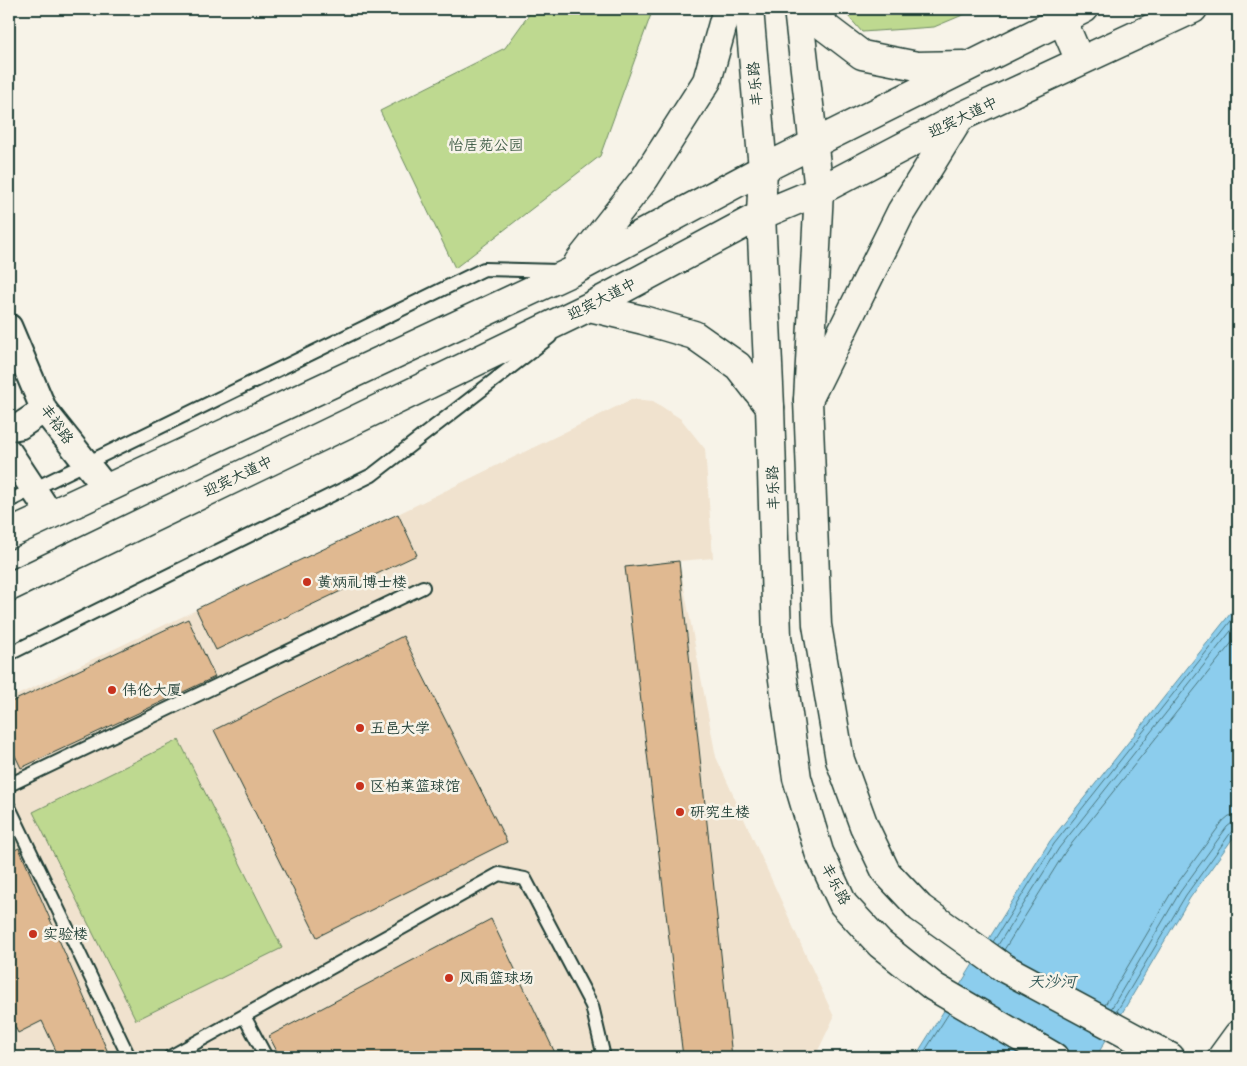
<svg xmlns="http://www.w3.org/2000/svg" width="1247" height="1066" viewBox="0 0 1247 1066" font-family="Mali,'LXGW WenKai TC',sans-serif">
	<rect width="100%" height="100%" fill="#f7f3e8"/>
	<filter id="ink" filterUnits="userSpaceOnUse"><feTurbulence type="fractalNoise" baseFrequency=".02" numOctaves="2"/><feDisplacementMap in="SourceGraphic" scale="10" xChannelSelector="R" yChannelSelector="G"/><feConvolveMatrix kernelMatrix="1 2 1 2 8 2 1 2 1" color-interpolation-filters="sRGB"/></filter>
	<g filter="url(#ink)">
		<path fill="#f0e2ce" d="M632 399 653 401 681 419 705 449 713 558 679 561 716 757 834 1017 815 1057H9V699L398 514Z"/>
		<path fill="#bed990" stroke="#6e8b62" d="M533 9H653L600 156 455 268 380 111 505 48Z
			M842 9H977L934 27 862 32Z
			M179 740 282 948 136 1020 33 812Z"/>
		<path fill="#8ccded" stroke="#6093a3" d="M1238 604V831L1190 898 1096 1057H915L1050 841Z"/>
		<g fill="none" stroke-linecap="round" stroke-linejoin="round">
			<path stroke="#4b777e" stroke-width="1" d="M993 942 1054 844 1238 612
				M998 945 1059 848 1238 622
				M1004 950 1065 852 1238 635
				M1105 1005 1174 888 1223 821 1229 816 1238 815
				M1111 1009 1180 892 1227 827 1232 823 1238 822
				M1117 1011 1186 895 1232 831 1238 828
				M921 1057 949 1013"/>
		</g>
		<path fill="#e0b991" stroke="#1f3d34" d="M398 514 417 555 216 650 196 609Z
			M679 561 732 1057H683L625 567Z
			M188 619 215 677 21 768 9 743V703Z
			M403 636 507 842 317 937 214 730Z
			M19 848 110 1057H59L42 1021 18 1033 9 1015V853Z
			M491 919 557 1057H280L269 1036Z"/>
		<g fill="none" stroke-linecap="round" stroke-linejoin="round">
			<defs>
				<path id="service" d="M9 501 484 269 559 271
					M9 654 372 475 550 337
					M9 785 423 587
					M9 807 129 1057
					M244 1016 266 1057
					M170 1057 499 874 525 879 592 1006 604 1057"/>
				<path id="minor" d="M9 327 44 410 106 488
					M9 428 20 426 44 410
					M9 452 50 514"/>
				<path id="tertiary" d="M1222 1057 1238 1035"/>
				<path id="secondary" d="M749 9 763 169 761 215 770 407 777 637 797 778 819 852 843 904 880 944 934 987 1054 1057
					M798 9 819 191 808 400 817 625 840 760 864 826 886 872 920 908 1004 968 1170 1057"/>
				<path id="primary" d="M817 9 825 27 862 55 917 66 963 65
					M1062 19 1080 61
					M578 263 645 178 707 81 727 9
					M589 307 643 320 694 335 738 366 770 407
					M808 400 901 212 960 117
					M9 534 571 272 763 169 1084 9
					M9 587 589 307 761 215 819 191 960 117 1193 9"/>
			</defs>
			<use href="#service" stroke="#1f3d34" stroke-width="16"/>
			<use href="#minor" stroke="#1f3d34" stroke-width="29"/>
			<use href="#tertiary" stroke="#1f3d34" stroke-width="31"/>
			<use href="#secondary" stroke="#1f3d34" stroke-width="31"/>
			<use href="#primary" stroke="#1f3d34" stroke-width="31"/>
			<use href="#service" stroke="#f7f3e8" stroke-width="12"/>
			<use href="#minor" stroke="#f7f3e8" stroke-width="25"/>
			<use href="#tertiary" stroke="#f7f3e8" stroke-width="28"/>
			<use href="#secondary" stroke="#f7f3e8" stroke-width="28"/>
			<use href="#primary" stroke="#f7f3e8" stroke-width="28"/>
		</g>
	</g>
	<g fill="#c8321e" stroke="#f7f3e8" stroke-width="2">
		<circle cx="307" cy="582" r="5"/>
		<circle cx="112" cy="690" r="5"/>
		<circle cx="360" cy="728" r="5"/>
		<circle cx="360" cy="786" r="5"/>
		<circle cx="680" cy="812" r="5"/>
		<circle cx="33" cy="934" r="5"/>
		<circle cx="449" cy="978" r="5"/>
	</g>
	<g text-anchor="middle" stroke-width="5" stroke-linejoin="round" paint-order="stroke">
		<g font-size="15" fill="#1f3d34" stroke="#f7f3e8">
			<text transform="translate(755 84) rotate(-95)" y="5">丰乐路</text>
			<text transform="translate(963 117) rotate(-26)" y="5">迎宾大道中</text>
			<text transform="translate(602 299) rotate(-27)" y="5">迎宾大道中</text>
			<text transform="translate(57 424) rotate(54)" y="5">丰裕路</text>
			<text transform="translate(238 476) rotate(-26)" y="5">迎宾大道中</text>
			<text transform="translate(773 488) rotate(-92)" y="5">丰乐路</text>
			<text transform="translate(836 884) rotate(62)" y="5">丰乐路</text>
		</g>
		<g font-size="15" fill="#3f5c46" stroke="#f7f3e8">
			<text x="486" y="150">怡居苑公园</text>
		</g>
		<g font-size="15" fill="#1f3d34" stroke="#f7f3e8" text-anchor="start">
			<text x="317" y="587">黄炳礼博士楼</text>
			<text x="122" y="695">伟伦大厦</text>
			<text x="370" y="733">五邑大学</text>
			<text x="370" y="791">区柏莱篮球馆</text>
			<text x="690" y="817">研究生楼</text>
			<text x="43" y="939">实验楼</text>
			<text x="459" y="983">风雨篮球场</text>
		</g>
		<g font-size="16" font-style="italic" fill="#355a59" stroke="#f7f3e8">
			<text x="1052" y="987">天沙河</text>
		</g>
	</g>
	<rect width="1247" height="1066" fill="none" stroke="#f7f3e8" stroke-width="30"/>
	<rect x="15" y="15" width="1217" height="1036" fill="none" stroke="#1f3d34" stroke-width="2" filter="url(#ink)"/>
</svg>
